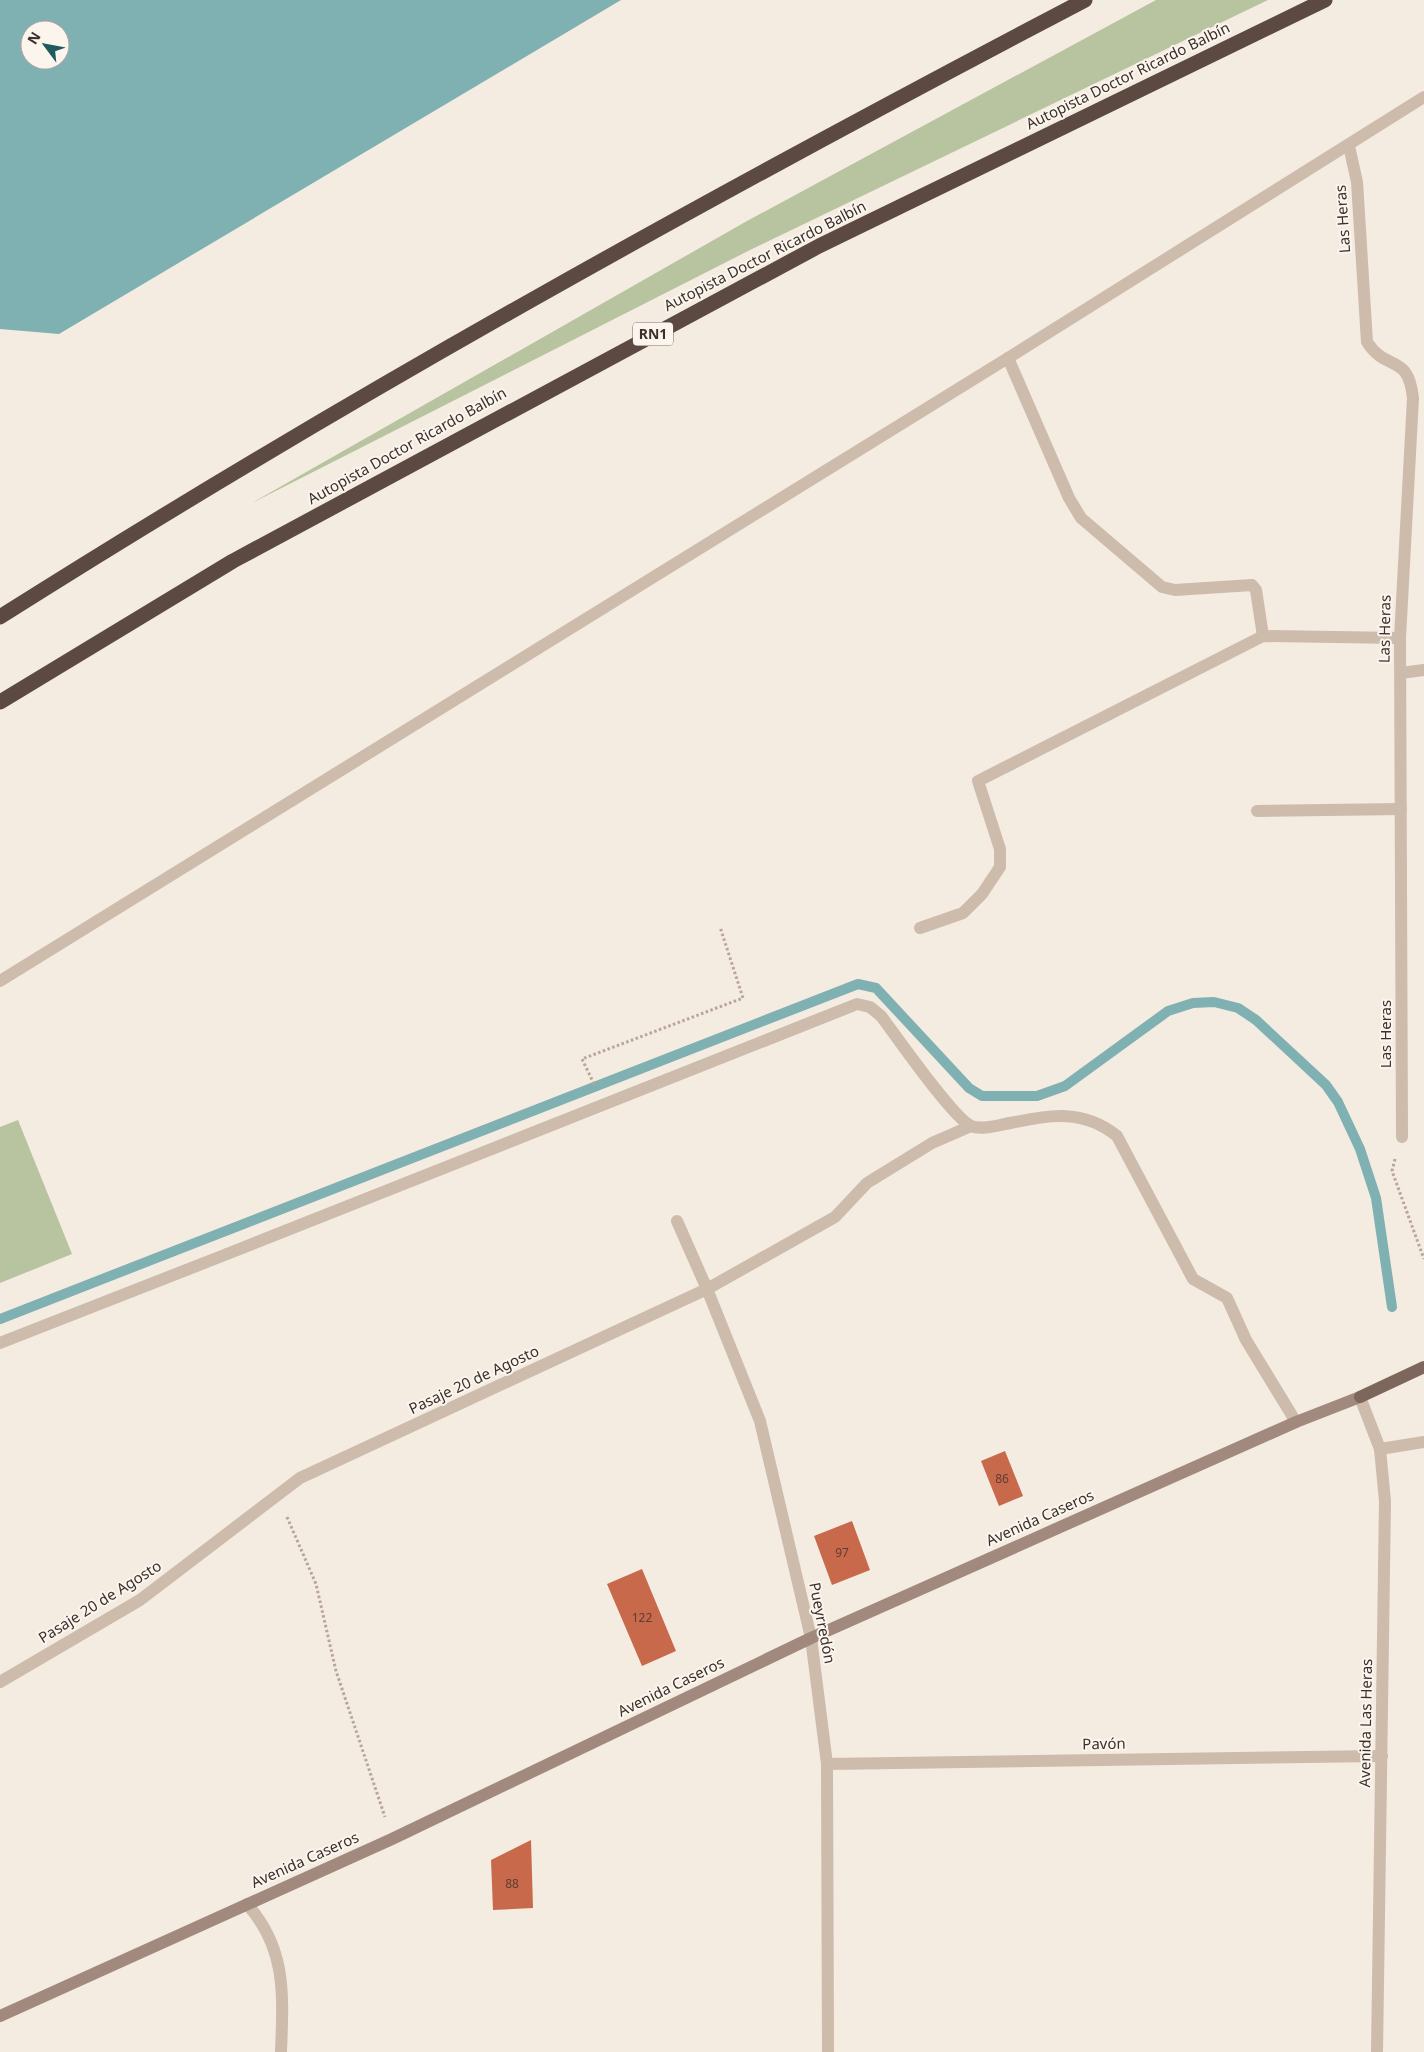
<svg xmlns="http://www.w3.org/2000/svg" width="1424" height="2052" viewBox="0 0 1424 2052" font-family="'Noto Sans',sans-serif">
	<rect width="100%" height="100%" fill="#f4ebe1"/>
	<path fill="#b8c4a0" d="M1156 0H1268L750 250 252 503 747 221Z
		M18 1120 72 1254 0 1283V1127Z"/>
	<path fill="#7fb0b2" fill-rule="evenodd" d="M0 0H621L59 334 0 329ZM30 30H60V60H30Z"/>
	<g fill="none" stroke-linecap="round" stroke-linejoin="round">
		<path stroke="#7fb0b2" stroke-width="10" d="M0 1319 858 984 876 988 969 1088 982 1096H1037L1065 1086 1168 1011 1193 1003 1214 1002 1238 1008 1256 1020 1326 1085 1338 1102 1360 1149 1376 1198 1392 1307"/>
	</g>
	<path fill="#c8694b" d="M1005 1451 1023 1496 999 1506 981 1461Z
		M852 1521 870 1570 832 1585 814 1536Z
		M642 1569 676 1651 642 1666 607 1584Z
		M531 1840 533 1908 493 1910 491 1860Z"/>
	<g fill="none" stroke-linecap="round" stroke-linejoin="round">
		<path stroke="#b9a596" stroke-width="3" stroke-dasharray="2.5 2.5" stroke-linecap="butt" d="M594 1084 582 1059 743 998 720 927
			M1395 1159 1392 1171 1424 1259
			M287 1517 316 1584 336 1671 385 1817"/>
		<path stroke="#cdbbac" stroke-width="12" d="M1008 358 1069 498 1081 518 1162 587 1175 590 1252 585 1256 590 1263 636 1400 638
			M1257 811 1401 809
			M920 928 963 913 982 894 1000 867V849L978 781 1263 636
			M227 1254 857 1004 870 1007 881 1016C897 1037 952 1117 971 1126 980 1130 995 1126 1005 1124 1047 1116 1081 1107 1117 1136L1193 1279 1227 1298 1246 1340 1296 1422"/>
		<path stroke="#cdbbac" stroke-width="12" d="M1349 146 1357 182 1367 342C1387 373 1408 352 1413 398L1400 638 1402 1137
			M1401 673 1424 670
			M0 981 1008 358 1424 97
			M677 1221 707 1289 760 1421 811 1638 827 1764 828 2052
			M0 1343 227 1254
			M1380 1449 1424 1442
			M0 1682 140 1600 300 1478 707 1289 835 1217 867 1183 932 1143 971 1126
			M827 1764 1382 1756
			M247 1904C287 1949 283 1995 281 2052"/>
		<path stroke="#cdbbac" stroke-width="12" d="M1360 1397 1380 1449 1385 1501 1377 2052"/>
		<path stroke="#a18a7d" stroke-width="12" d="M0 2016 392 1839 811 1638 1296 1422 1360 1397"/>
		<path stroke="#7d675c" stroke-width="12" d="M1360 1397 1424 1367"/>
		<path stroke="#5c4a42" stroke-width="15" d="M0 617C352 394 717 193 1085 0
			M0 702 233 561 819 246 1325 0"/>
	</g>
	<g text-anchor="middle" stroke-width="4" stroke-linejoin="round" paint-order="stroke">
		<g font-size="12" fill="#5e3e33">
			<text x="1002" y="1483">86</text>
			<text x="842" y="1557">97</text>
			<text x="642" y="1622">122</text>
			<text x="512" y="1888">88</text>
		</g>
		<rect fill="#fbf5ee" stroke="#756b66" stroke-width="1" x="633" y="322.5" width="40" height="23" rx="4"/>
		<g font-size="14" font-weight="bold" fill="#3b302b">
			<text x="653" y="339">RN1</text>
		</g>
		<g font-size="15" fill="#3b302b" stroke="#fbf5ee">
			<text transform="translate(1128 76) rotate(-26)" y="5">Autopista Doctor Ricardo Balbín</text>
			<text transform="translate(1343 219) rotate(-94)" y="5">Las Heras</text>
			<text transform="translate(765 256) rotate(-27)" y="5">Autopista Doctor Ricardo Balbín</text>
			<text transform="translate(407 446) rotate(-29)" y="5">Autopista Doctor Ricardo Balbín</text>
			<text transform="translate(1385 629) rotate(-89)" y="5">Las Heras</text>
			<text transform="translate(1386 1034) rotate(-90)" y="5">Las Heras</text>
			<text transform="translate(474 1380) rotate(-25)" y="5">Pasaje 20 de Agosto</text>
			<text transform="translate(1040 1518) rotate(-24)" y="5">Avenida Caseros</text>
			<text transform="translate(100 1602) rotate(-32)" y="5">Pasaje 20 de Agosto</text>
			<text transform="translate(822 1623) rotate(79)" y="5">Pueyrredón</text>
			<text transform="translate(671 1687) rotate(-26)" y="5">Avenida Caseros</text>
			<text transform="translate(1366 1723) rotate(-89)" y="5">Avenida Las Heras</text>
			<text transform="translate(1104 1744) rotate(-1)" y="5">Pavón</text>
			<text transform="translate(305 1860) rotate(-24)" y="5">Avenida Caseros</text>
		</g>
	</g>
	<g transform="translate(45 45) rotate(302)"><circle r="24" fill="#fbf5ee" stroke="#aea6a0"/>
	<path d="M0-4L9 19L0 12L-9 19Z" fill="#1f5a5e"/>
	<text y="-8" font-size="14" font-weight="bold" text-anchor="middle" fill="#3b302b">N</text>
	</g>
</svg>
